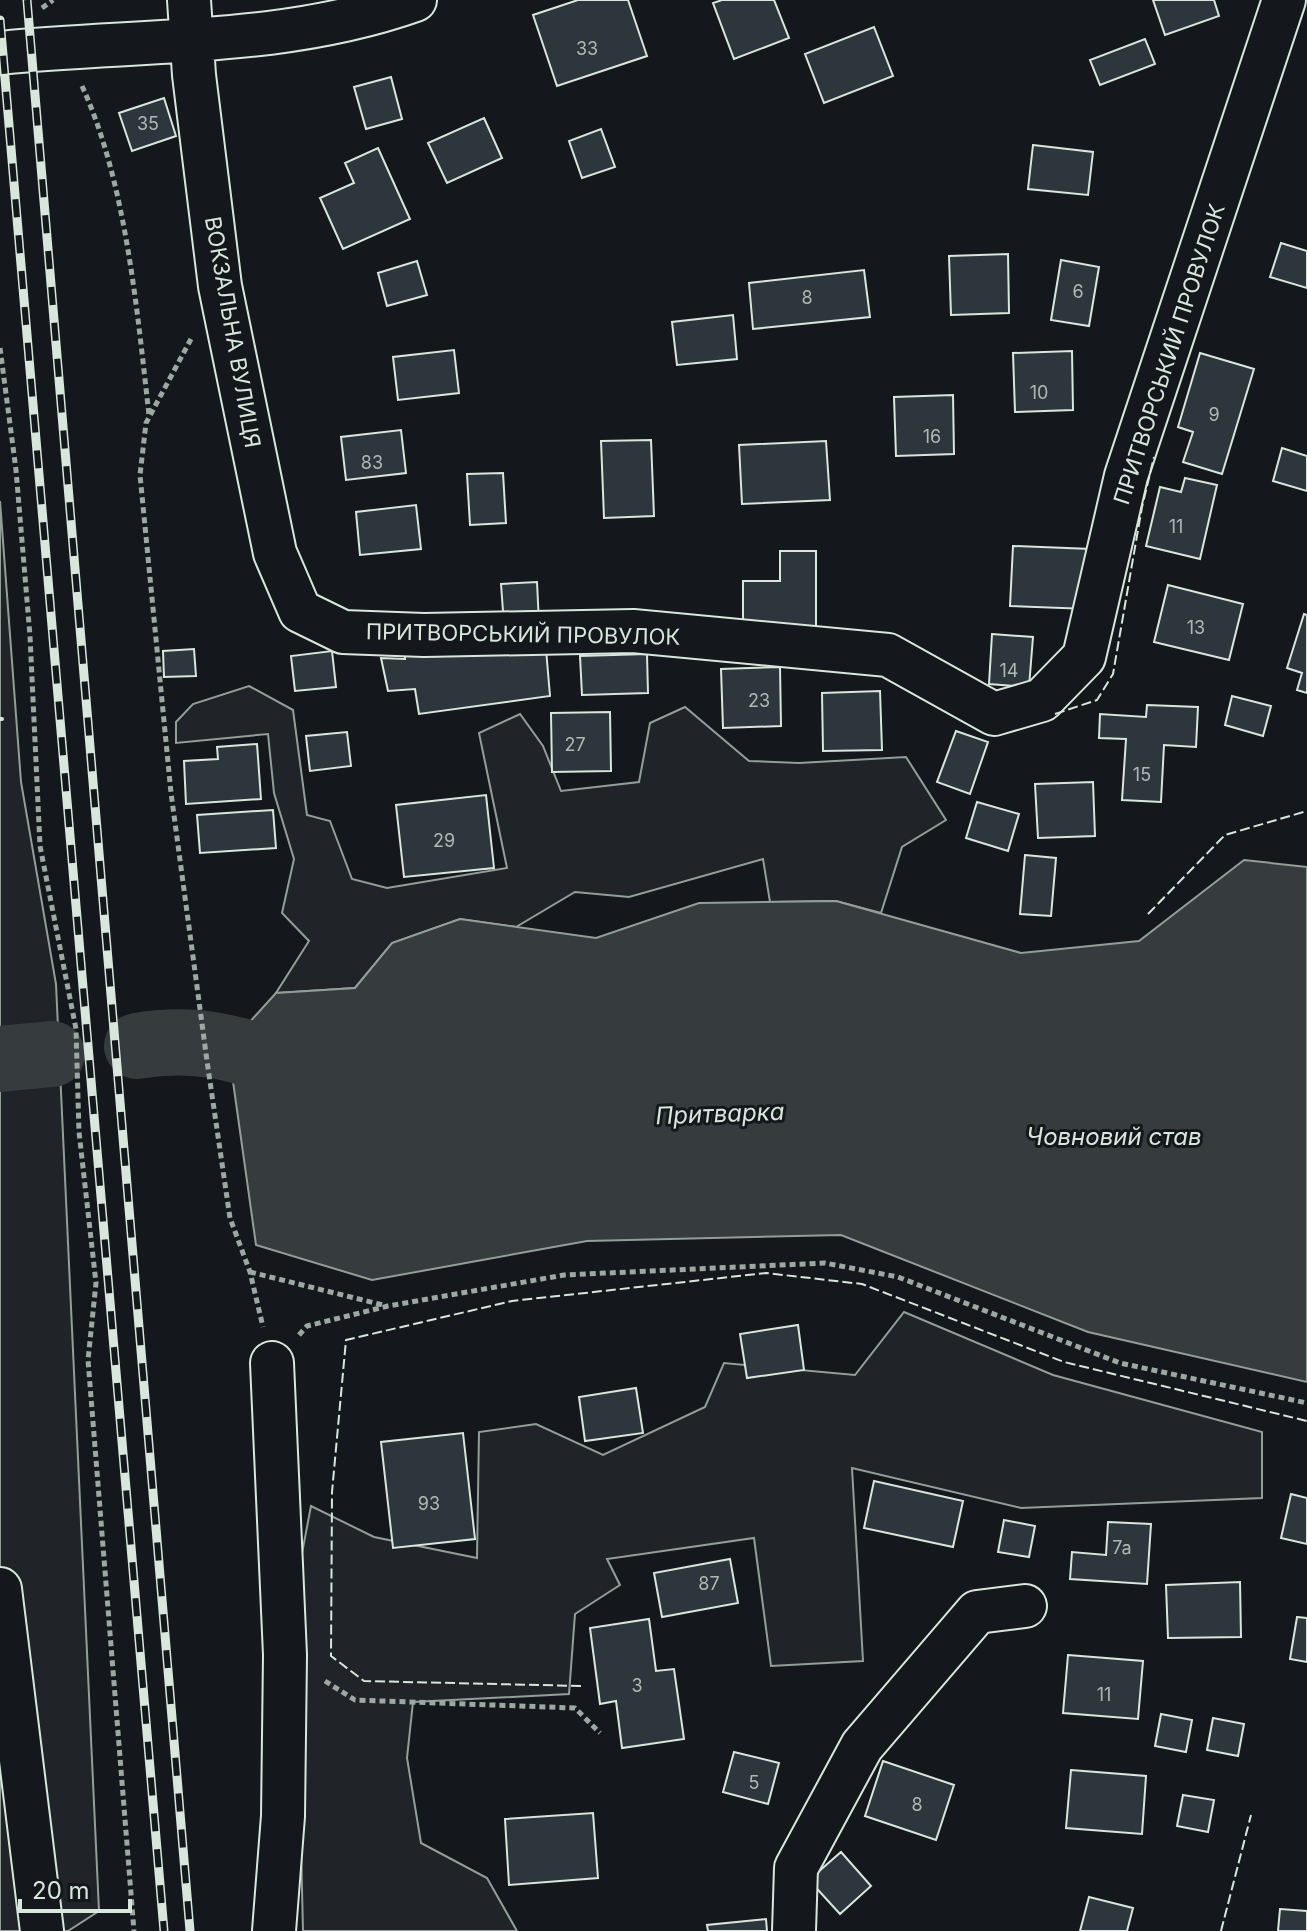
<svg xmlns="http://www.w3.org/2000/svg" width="1307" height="1931" viewBox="0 0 1307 1931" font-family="Inter,sans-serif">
	<rect width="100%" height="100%" fill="#14181c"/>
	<path fill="#202428" stroke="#939e99" stroke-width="2" d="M0 501 21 782 56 984 99 1911 68 1931H0Z
		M249 686 293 710 307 815 330 821 352 879 387 888 507 868 479 733 520 714 543 746 561 791 639 782 650 723 685 707 749 761 799 763 906 757 946 820 902 847 881 913 836 901 770 902 763 859 629 897 575 892 516 927 460 919 392 943 355 988 276 993 309 941 282 913 294 859 274 793 268 734 176 743V722L193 704Z
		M904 1312 1053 1375 1262 1432V1498L1021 1508 852 1468 863 1661 771 1666 754 1538 607 1559 620 1585 575 1614 569 1694 413 1702 407 1758 421 1843 487 1878 517 1931H303L295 1590 311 1506 374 1537 477 1558 479 1432 536 1424 603 1455 705 1407 724 1363 855 1375Z"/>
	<path fill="#363b3e" stroke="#939e99" stroke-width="2" d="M1244 860 1307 867V1382L1088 1332 841 1235 587 1241 372 1280 256 1245 228 1046 276 993 355 988 392 943 460 919 596 938 699 903 836 901 1021 953 1139 941Z"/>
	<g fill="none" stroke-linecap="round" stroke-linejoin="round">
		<path stroke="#363b3e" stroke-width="66" d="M137 1046C207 1034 248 1053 313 1075
			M0 1059 52 1054"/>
	</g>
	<path fill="#2c363c" stroke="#d8e6dc" stroke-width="2" d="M578 0H628L647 56 557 86 533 15Z
		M722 0H774L789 38 734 59 713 3Z
		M1153 0H1214L1219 16 1165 35Z
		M874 27 893 76 824 103 805 54Z
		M1145 39 1155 64 1100 85 1090 60Z
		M391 77 402 119 366 129 354 87Z
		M164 98 176 136 132 151 119 113Z
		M484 118 502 158 447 183 428 143Z
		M601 129 615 167 582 178 569 141Z
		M1033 145 1093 152 1088 195 1028 189Z
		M378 148 410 219 343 249 320 198 354 183 345 163Z
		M1281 243 1307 251V288L1270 277Z
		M1008 254 1009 313 951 315 949 256Z
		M1061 260 1099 267 1089 326 1051 320Z
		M417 261 427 295 387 306 378 273Z
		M864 270 870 317 753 329 749 283Z
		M733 315 737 359 677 365 672 322Z
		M454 350 459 393 398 400 393 357Z
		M1072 351 1073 410 1015 412 1013 353Z
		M1200 353 1254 369 1222 474 1183 462 1193 432 1178 427Z
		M953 395 954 454 896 456 894 397Z
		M401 430 406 473 346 480 341 437Z
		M651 440 654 516 604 518 601 441Z
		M826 441 830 500 742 504 739 445Z
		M1282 448 1307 456V491L1273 481Z
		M503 473 506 523 470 525 467 474Z
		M1185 478 1217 485 1200 559 1146 546 1160 487 1181 492Z
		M416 505 421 549 360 555 356 512Z
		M1013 546 1091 549 1088 609 1010 606Z
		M780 551H816V626H743V581H780Z
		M537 582 539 623 504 625 501 584Z
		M1168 585 1243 604 1229 660 1154 642Z
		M1304 614 1307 615V693L1297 690 1302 673 1287 668Z
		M992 634 1033 637 1029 687 989 684Z
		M404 647 546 649 550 696 419 714 415 689 388 691 381 658 405 659Z
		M194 649 196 676 164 677 163 651Z
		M332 651 336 687 295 691 291 656Z
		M647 654 648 693 582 695 580 656Z
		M780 667 781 726 723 728 721 669Z
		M880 691 882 750 823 751 822 693Z
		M1232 696 1271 706 1263 736 1225 725Z
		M1147 705 1198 707 1196 747 1164 745 1161 802 1122 800 1126 739 1099 738 1100 714 1146 717Z
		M610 712 611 771 552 772 551 713Z
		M956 731 988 742 970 794 937 782Z
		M347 732 351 766 310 771 306 736Z
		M257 744 261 799 186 804 184 761 218 759 217 747Z
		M1093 782 1095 836 1038 838 1035 784Z
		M486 795 494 868 404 877 396 805Z
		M977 802 1019 814 1008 851 966 838Z
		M273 810 276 848 200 853 197 815Z
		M1025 855 1056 858 1051 916 1020 914Z
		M798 1325 804 1370 747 1378 740 1334Z
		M636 1388 643 1433 585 1441 579 1397Z
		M463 1433 475 1539 393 1548 381 1442Z
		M874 1481 963 1501 953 1547 864 1528Z
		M1291 1494 1307 1498V1544L1281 1538Z
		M1004 1520 1035 1526 1029 1557 998 1552Z
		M1108 1522 1151 1524 1147 1584 1070 1579 1072 1552 1106 1555Z
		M730 1559 738 1603 662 1617 654 1573Z
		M1240 1582 1241 1637 1168 1638 1166 1585Z
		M1297 1617 1307 1618V1662L1290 1659Z
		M649 1619 656 1671 674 1669 684 1739 622 1748 616 1701 600 1704 590 1628Z
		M1068 1655 1143 1661 1138 1719 1063 1713Z
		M1161 1714 1192 1720 1186 1752 1155 1746Z
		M1213 1718 1244 1724 1238 1756 1207 1750Z
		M734 1752 779 1763 768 1804 723 1792Z
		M883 1761 954 1785 936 1840 865 1816Z
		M1071 1770 1146 1776 1142 1834 1066 1828Z
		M1183 1795 1214 1800 1208 1832 1177 1826Z
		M593 1813 598 1878 509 1885 505 1819Z
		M841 1852 871 1886 840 1914 809 1880Z
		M1089 1897 1133 1908 1127 1931H1080Z
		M1280 1909 1307 1911V1931H1278Z
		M766 1919 767 1931H708L707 1925Z"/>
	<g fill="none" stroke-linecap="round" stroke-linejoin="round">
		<defs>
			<path id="minor" d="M189 0 194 75 220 286 275 553 300 611 343 632 424 635 633 631 888 655 994 714 1042 700 1084 657 1126 476 1284 0
				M0 53C139 39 283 47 415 0
				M272 1363 285 1655 283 1816 274 1931
				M0 1589 42 1931
				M794 1931 796 1868 862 1746 977 1612 1025 1606"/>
		</defs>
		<use href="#minor" stroke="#d8e6dc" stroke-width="46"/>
		<path stroke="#9da8a2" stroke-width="5" stroke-dasharray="6 4" stroke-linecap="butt" d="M42 8 53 0
			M82 86C126 182 137 310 149 415
			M191 339 146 423 140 475 171 793 207 1061 230 1218 250 1272 263 1327
			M0 348 16 470 30 636 40 846 76 1029 79 1132 96 1283 88 1360 134 1931
			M250 1272 387 1306
			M299 1335 307 1326 388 1306 564 1275 825 1263 898 1277 1120 1363 1307 1403
			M325 1681 355 1700 575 1708 600 1733"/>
		<use href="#minor" stroke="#14181c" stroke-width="42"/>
		<defs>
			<path id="rail" d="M27 0 190 1931
				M0 20 164 1931"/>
		</defs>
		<use href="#rail" stroke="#d8e6dc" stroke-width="9"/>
		<use href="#rail" stroke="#14181c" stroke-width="6" stroke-dasharray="18" stroke-linecap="butt"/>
		<path stroke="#d8e6dc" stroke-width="2" stroke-dasharray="10 4" stroke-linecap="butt" d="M1055 714 1097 700 1113 674 1142 507 1154 457
			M1148 914 1225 835 1307 811
			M581 1686 364 1681 331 1656 332 1492 346 1340 512 1301 766 1273 862 1284 1064 1362 1307 1421
			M1221 1931 1251 1815"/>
		<path stroke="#d8e6dc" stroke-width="4" d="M0 719H2"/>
	</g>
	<g text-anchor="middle" stroke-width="6" stroke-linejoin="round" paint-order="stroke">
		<g font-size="18" fill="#adbab4">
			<text x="587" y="55">33</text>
			<text x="148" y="130">35</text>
			<text x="1078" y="298">6</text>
			<text x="807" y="304">8</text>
			<text x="1039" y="399">10</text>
			<text x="1214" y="421">9</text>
			<text x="932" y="443">16</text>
			<text x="372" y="469">83</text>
			<text x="1176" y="533">11</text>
			<text x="1196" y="634">13</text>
			<text x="1009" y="677">14</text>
			<text x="759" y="707">23</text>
			<text x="575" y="751">27</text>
			<text x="1142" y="781">15</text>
			<text x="444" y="847">29</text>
			<text x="429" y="1510">93</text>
			<text x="1122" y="1554">7а</text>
			<text x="709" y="1590">87</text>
			<text x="637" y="1692">3</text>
			<text x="1104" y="1701">11</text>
			<text x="754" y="1789">5</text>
			<text x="917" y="1811">8</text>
		</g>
		<g font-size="22" fill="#d8e6dc" stroke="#14181c">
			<text transform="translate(233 332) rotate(80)" y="8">ВОКЗАЛЬНА ВУЛИЦЯ</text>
			<text transform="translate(1169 354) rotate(-72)" y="8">ПРИТВОРСЬКИЙ ПРОВУЛОК</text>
			<text transform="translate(523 634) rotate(1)" y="8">ПРИТВОРСЬКИЙ ПРОВУЛОК</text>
		</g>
		<g font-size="24" font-style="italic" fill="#d8e6dc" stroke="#14181c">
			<text transform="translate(720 1114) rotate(-2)" y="8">Притварка</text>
			<text x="1114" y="1145">Човновий став</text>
		</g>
	</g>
	<path d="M20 1899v12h110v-12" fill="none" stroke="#d8e6dc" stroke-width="4"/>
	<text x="32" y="1899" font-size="24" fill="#d8e6dc" stroke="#14181c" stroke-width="6" paint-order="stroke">20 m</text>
</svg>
